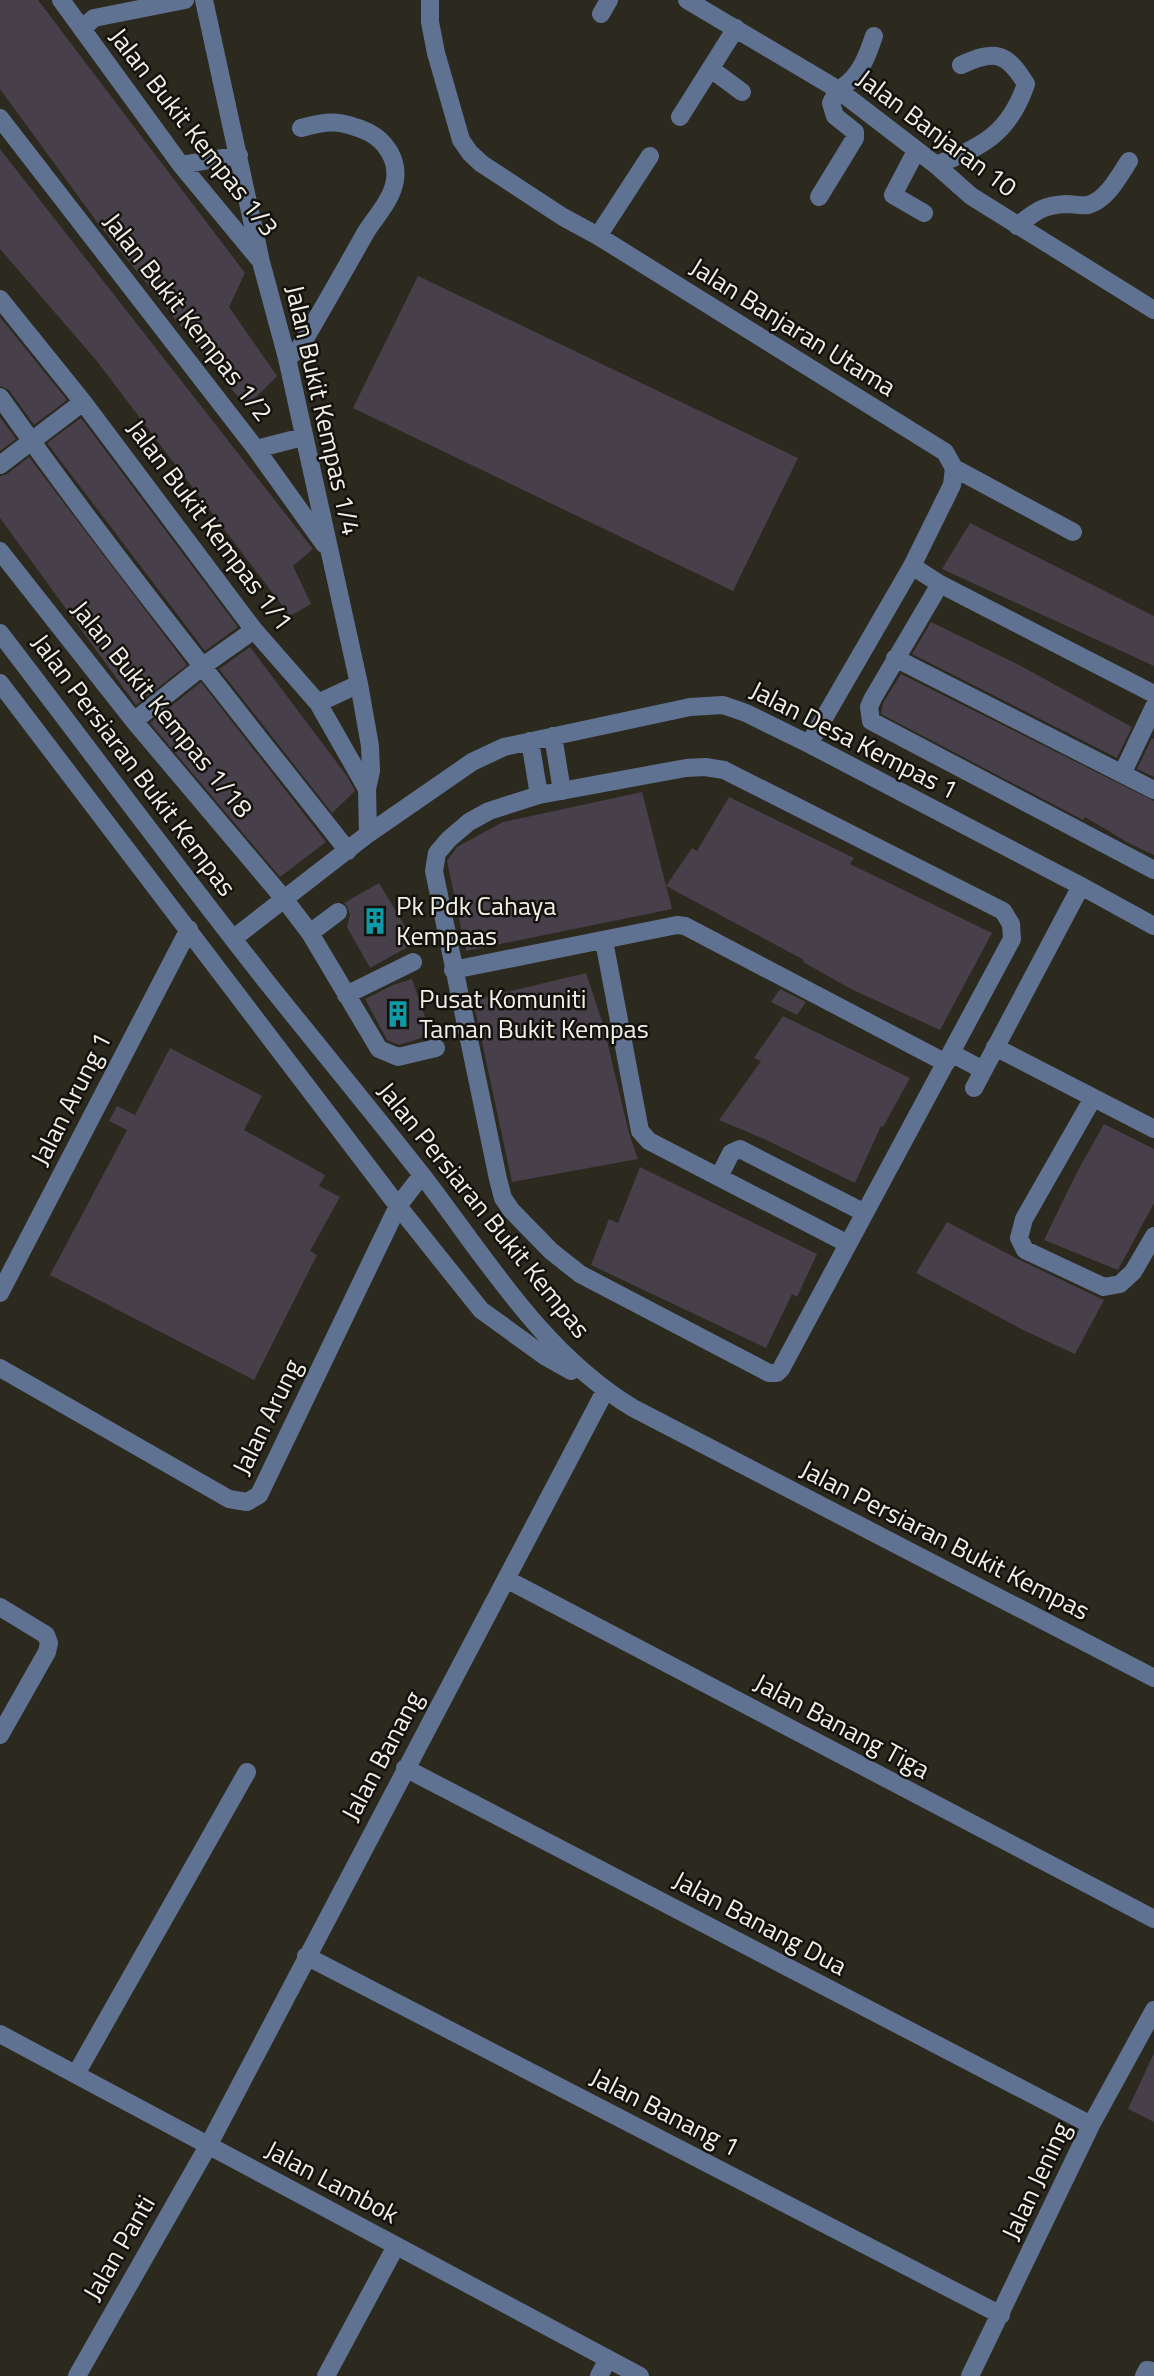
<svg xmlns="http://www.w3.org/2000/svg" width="1154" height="2376" viewBox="0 0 1154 2376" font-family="'Titillium Web',sans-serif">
	<rect width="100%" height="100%" fill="#2c291e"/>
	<path fill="#473f4a" d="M0 0H38L245 273 229 307 277 376 246 407 97 222 0 89Z
		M0 149 313 549 293 566 311 604 290 616 96 360 0 249Z
		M418 276 798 458 733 591 353 408Z
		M0 317 67 400 34 425 9 390 0 386Z
		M0 417 16 439 0 451Z
		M81 418 238 627 205 651 47 443Z
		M29 457 187 665 136 705 0 518V476L7 474Z
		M970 523 1154 616V666L942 569Z
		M931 622 1019 665 1132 727 1117 758 912 654Z
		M250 647 347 776 355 791 332 813 219 669Z
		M901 674 1154 801V855L1132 845 1085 817 1083 820 881 714 883 703Z
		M201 682 326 842 280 877 150 723Z
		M1152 738 1154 739V777L1137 769Z
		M642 792 672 909 466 951 447 861 457 847 503 822Z
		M729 797 854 858 850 864 992 933 940 1030 851 989 803 962 804 960 666 886 692 848 697 851Z
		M379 883 415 943 370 968 347 927 350 915 347 906 344 903Z
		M586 973 603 1024 629 1133 638 1159 512 1182 473 1000Z
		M412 979 431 1035 399 1045 387 1040 365 999 393 985Z
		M780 989 806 1002 797 1015 771 1002Z
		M783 1016 910 1078 883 1127 881 1126 855 1183 764 1139 719 1120 761 1061 754 1058Z
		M170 1048 262 1096 244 1130 325 1175 319 1186 340 1197 310 1251 317 1255 254 1380 50 1275 127 1130 109 1121 117 1106 135 1115Z
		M1104 1124 1154 1149V1203L1118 1270 1044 1240 1077 1172Z
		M640 1167 817 1254 797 1297 792 1294 766 1348 591 1265 609 1219 618 1223Z
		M947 1222 1020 1260 1104 1300 1075 1354 1023 1330 916 1273Z
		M1154 2053V2122L1128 2109Z"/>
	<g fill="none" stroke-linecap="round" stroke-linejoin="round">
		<path stroke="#607292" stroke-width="18" d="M61 0 181 165 259 259
			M204 0 261 262 287 358 359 684 370 746 371 771 367 789 368 834
			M430 0V22L436 53 461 140 470 153 482 164 563 217 598 236 945 452 954 468 952 485 912 566 809 744
			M687 0 837 89 936 165 971 196 1154 310
			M601 14 609 0
			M82 29 94 18 185 0
			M711 69 742 92
			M680 117 736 28
			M0 118 256 449 324 544
			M916 151 893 195 924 213
			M181 165 239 155
			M936 165C983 146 1009 134 1026 84 1006 51 994 50 961 65
			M819 197 855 138V132L835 116 831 103C839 86 842 90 853 78 864 66 869 50 874 36
			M1017 226C1035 212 1042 205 1066 204 1073 204 1081 206 1088 205 1107 200 1119 176 1129 161
			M598 236 650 156
			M0 299 83 402 254 630 318 703 367 789
			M287 358 299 349C322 310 344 271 366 232 376 216 392 200 395 180 398 160 386 141 368 132 341 120 329 120 301 128
			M0 397C110 553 230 701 348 851
			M256 449 303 437
			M0 465 83 402
			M954 468 1073 532
			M0 551 134 721 285 900 310 933 338 912
			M912 566 940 584 1154 694
			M940 584 873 698 869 707 871 721 1154 870
			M0 633C89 749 176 867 266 981 318 1046 371 1110 422 1175 486 1258 541 1352 633 1408L1154 1678
			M895 658 1154 790
			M0 683 398 1206 481 1310 546 1357 571 1371
			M318 703 359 684
			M134 721 203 666 254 630
			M553 736 562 791
			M530 741 539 795
			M705 767 724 770 1003 911 1011 924 1012 939 781 1369 777 1373H769L580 1274 551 1251 511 1210 503 1198 498 1179 434 871 437 853 449 839 469 822 489 811 539 795 686 768Z
			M1122 774 1154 707
			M310 933 379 1049 398 1057 436 1048
			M234 938 368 834 472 762 504 747 690 707 723 705 746 713 809 744 1081 886 1154 926
			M604 941 640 1131 649 1141 848 1244
			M453 970 677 925 685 926 946 1063
			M346 995 413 962
			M995 1047 1154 1129
			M951 1053 983 1070
			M974 1088 1081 886
			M1093 1098 1024 1219 1019 1238 1025 1250 1104 1287 1120 1284 1133 1272 1154 1236
			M719 1177 731 1153 740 1149 865 1213
			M0 1293 189 929
			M0 1368 229 1499 247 1502 259 1495 398 1206 422 1175
			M506 1579 1154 1919
			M0 1607 46 1635 49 1643 47 1652 0 1735
			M405 1768 1091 2125
			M306 1956 1001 2315
			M0 2034 640 2376
			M76 2074 247 1772
			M77 2376 208 2146 605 1391
			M326 2376 396 2246
			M599 2376 608 2359
			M970 2376 1091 2125 1154 2010
			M1144 2376 1147 2370 1154 2371"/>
	</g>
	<defs>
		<symbol id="building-bare" viewBox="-9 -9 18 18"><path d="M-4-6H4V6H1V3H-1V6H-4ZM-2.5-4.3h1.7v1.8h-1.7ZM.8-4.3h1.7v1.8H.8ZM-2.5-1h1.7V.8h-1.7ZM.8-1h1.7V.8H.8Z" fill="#0f9aa8" stroke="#13120d" stroke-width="2.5" paint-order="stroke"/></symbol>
	</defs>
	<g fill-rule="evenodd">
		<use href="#building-bare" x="356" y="902" width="38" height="38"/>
		<use href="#building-bare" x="379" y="995" width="38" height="38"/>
	</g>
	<g text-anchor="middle" stroke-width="5" stroke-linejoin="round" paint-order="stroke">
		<g font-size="26" fill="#f1efe8" stroke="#13120d">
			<text transform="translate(194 132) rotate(52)" y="9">Jalan Bukit Kempas 1/3</text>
			<text transform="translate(937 133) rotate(37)" y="9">Jalan Banjaran 10</text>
			<text transform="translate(188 317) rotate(52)" y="9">Jalan Bukit Kempas 1/2</text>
			<text transform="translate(793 327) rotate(32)" y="9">Jalan Banjaran Utama</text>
			<text transform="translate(323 410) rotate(77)" y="9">Jalan Bukit Kempas 1/4</text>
			<text transform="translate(210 525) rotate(53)" y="9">Jalan Bukit Kempas 1/1</text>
			<text transform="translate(162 709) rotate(51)" y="9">Jalan Bukit Kempas 1/18</text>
			<text transform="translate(854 740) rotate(27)" y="9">Jalan Desa Kempas 1</text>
			<text transform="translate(134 765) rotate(53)" y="9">Jalan Persiaran Bukit Kempas</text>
			<text transform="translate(71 1099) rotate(-63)" y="9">Jalan Arung 1</text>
			<text transform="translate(484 1210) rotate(51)" y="9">Jalan Persiaran Bukit Kempas</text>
			<text transform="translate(267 1417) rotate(-64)" y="9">Jalan Arung</text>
			<text transform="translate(945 1540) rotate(27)" y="9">Jalan Persiaran Bukit Kempas</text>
			<text transform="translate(842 1726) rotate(28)" y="9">Jalan Banang Tiga</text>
			<text transform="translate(382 1756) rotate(-62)" y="9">Jalan Banang</text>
			<text transform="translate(760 1923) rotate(28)" y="9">Jalan Banang Dua</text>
			<text transform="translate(665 2112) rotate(27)" y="9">Jalan Banang 1</text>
			<text transform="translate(1036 2181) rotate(-65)" y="9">Jalan Jening</text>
			<text transform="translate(332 2182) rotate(28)" y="9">Jalan Lambok</text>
			<text transform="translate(119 2248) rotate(-60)" y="9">Jalan Panti</text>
		</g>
		<g font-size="26" fill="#f1efe8" stroke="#13120d" text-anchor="start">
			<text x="396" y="915">Pk Pdk Cahaya<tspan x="396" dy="30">Kempaas</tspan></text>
			<text x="419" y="1008">Pusat Komuniti<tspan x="419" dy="30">Taman Bukit Kempas</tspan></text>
		</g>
	</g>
</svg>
